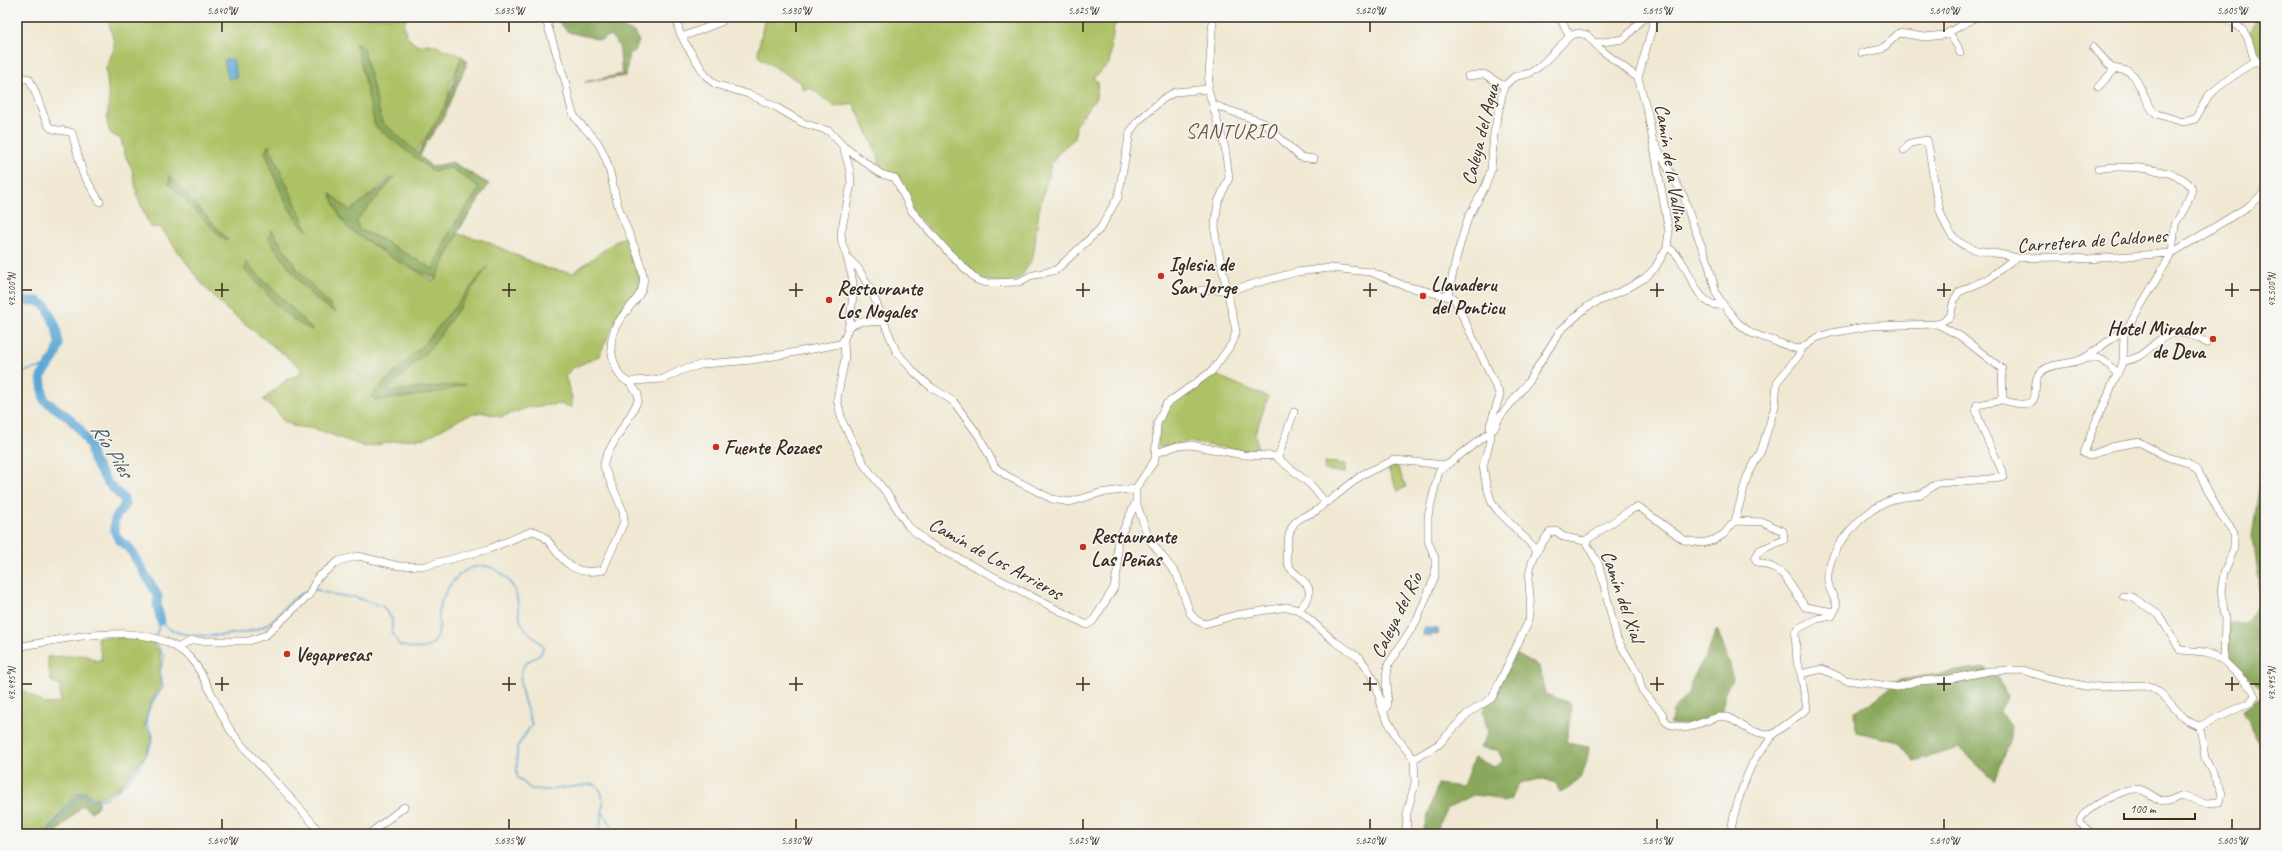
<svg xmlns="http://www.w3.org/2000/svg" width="2282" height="851" viewBox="0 0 2282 851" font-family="Caveat,sans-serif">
	<rect width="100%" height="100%" fill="#f6f6f2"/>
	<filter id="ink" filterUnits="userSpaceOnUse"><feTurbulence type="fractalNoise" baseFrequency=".025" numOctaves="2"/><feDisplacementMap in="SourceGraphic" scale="8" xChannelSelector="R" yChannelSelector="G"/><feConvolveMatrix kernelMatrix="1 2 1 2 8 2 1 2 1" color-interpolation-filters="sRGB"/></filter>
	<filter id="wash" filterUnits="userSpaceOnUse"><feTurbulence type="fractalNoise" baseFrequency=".012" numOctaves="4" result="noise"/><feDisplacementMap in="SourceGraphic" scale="16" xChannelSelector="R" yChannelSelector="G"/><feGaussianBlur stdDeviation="0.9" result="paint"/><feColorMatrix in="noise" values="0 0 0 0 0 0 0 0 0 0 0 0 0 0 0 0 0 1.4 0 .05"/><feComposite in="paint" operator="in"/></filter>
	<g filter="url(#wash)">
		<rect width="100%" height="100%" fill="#f0e8d2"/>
		<path fill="#adc266" stroke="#747642" d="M107 17H407L404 24 407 37 416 45 430 44 462 56 449 87 448 101 434 125 416 152 385 129 378 128 434 171 451 168 480 188 451 229 433 269 379 238 359 230 355 220 391 177 350 211 331 194 349 229 384 253 434 281 458 234 483 240 545 268 573 273 619 239 630 237 641 286 635 297 618 315 599 356 573 368 565 376 572 397V407L559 404 530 407 501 417 481 412 464 417 426 438 402 440 366 447 315 429 293 426 282 420 277 411 263 400 286 380 300 374 301 368 225 308 203 285 161 228 150 227 138 198 132 169 125 155 121 139 110 133 107 122 109 99 106 68 114 49V42Z
			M765 17H1121L1114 26 1109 64 1093 78 1098 82 1096 98 1076 124 1075 138 1059 152 1051 165 1039 210 1033 258 1023 274 1013 283 977 280 911 210 898 181 879 172V158L854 104 835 107 812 89H802L801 83 760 58 758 52Z
			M2258 17H2265V50L2257 59 2249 33Z
			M1213 374 1268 397 1255 434 1259 453 1188 442 1159 448C1155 437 1160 416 1167 406 1174 398 1203 381 1213 374Z
			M1325 462 1346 464 1345 473 1324 470Z
			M1397 465 1406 487 1398 491 1388 469Z
			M97 637 137 638 152 641 160 653 161 665 158 672 161 686C151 700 147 710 145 727L151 734 152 740 145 756 119 787 97 799 85 792 76 793 45 834H17V686L45 704 60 703V686L51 681 47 657 86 655 96 661 102 659Z"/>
		<path fill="#8aa85b" stroke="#62693c" d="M554 17H594L634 32 639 41 635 51 629 53 626 76 585 82 622 74 619 46 610 35 601 40 568 32Z
			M356 43 363 47 382 122 418 153 446 104 462 56 468 61 443 119 426 143 420 156 432 167 452 162 489 184 459 230 436 279 397 261 349 229 338 213 330 193 350 211 396 176 357 220 359 230 379 238 433 269 451 229 480 188 451 168 432 171 375 126Z
			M269 145 308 231C285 213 276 178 265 152Z
			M170 176 228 240H224L169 184Z
			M272 230 298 270 336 312C307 300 287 263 268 238Z
			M246 262 313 330C285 321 265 290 245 270Z
			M488 266 435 343 387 391 466 384C438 395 405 398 375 400L371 396 425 343Z
			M2265 445V691L2229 661V622L2244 624 2261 602 2252 537Z
			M1717 629 1731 668 1733 680 1724 693 1723 717 1699 725 1669 724 1674 715 1672 712 1688 694 1692 680 1707 653Z
			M1516 654 1539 667 1545 694 1570 703 1571 712 1566 743 1589 747C1587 769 1580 784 1560 793L1556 783 1542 779 1519 783 1510 800 1503 802 1492 797 1473 795 1448 808 1434 834H1422L1438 784 1463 787 1474 758 1495 767 1503 761 1498 750 1480 748 1488 733 1483 711Z
			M1983 667 1999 678 2007 697 2000 712 2011 726 2010 738 1994 780 1959 748 1914 761 1900 742 1856 732 1855 711 1869 704 1900 680Z
			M2265 694V753L2242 711Z
			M85 792 93 799H98V806L92 812 82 806 55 834H45L78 793Z"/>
		<path fill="#5ba7d4" stroke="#4b6879" d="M233 59 237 77 228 79 224 60Z
			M1424 628 1438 629 1437 635 1431 634V637L1423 635Z"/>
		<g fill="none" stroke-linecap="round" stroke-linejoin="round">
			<path stroke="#5ba7d4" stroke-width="1.5" d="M17 373 48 366
				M314 589 337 596 355 597 383 607 392 619V632L399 645C409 647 422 652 431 645 445 634 435 617 441 603 452 571 484 550 509 581 522 597 515 610 522 624 526 632 537 639 543 646 542 658 535 656 527 662 512 675 527 709 532 724L517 747V777L531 789 548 790 594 784C609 793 601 816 599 831L593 834
				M155 637 161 621C163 623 166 627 170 629 188 640 248 636 266 625 281 615 291 596 309 590
				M602 812 618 834
				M46 834 78 794 84 793 93 801C117 801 151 757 153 736 152 731 148 729 147 725 144 712 156 696 163 687L160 672 164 657 155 641"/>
			<path stroke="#5ba7d4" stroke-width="9" d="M17 301H38L46 306 56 327 59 344 56 355 41 377 44 400 68 417 79 428 90 446 93 460 107 482 124 499 125 504C123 509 118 513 116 517 111 529 117 542 128 546L158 596 157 606 161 621"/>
		</g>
	</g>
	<g filter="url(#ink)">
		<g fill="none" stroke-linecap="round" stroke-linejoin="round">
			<defs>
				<path id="minor" d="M545 17C552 39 559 61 566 84 568 93 569 104 573 113 578 126 591 132 598 143 611 164 612 187 619 209 627 231 639 252 643 275 649 307 597 315 615 365 618 374 621 379 630 383
					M677 17 679 31 685 43 706 76 715 84 751 95 776 107 803 123 829 131 843 146 850 171 851 184 841 233 842 243 847 257 858 268 871 290 896 351 914 372 931 387 953 401 979 436 995 467 1007 476 1052 499 1070 502 1100 493 1136 488
					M1559 17 1570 36
					M2223 17C2232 22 2241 26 2246 35 2255 50 2246 56 2265 67
					M1949 33 1958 47 1960 53
					M682 37 721 22
					M1595 43 1624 39 1644 17
					M2093 47 2112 68 2128 71 2134 76 2152 110 2157 114 2183 122 2195 119 2209 95 2226 81 2255 61
					M1862 53 1882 49 1899 33 1925 37 1944 35 1976 17
					M1468 76 1484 74 1504 86
					M17 82 25 78 29 79C36 89 45 125 51 128 56 131 66 130 72 133L83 174 100 202
					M2098 87 2115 69
					M1213 106H1217L1264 123 1300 157 1314 159
					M1655 144 1684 197 1692 222 1708 262 1716 293 1722 303 1738 323 1751 333 1797 349 1802 348
					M843 146 881 174 895 178 911 210 948 252 977 280 986 283 1019 282 1030 276 1056 270 1100 229 1118 197 1130 132 1137 122 1163 99 1175 92 1208 89
					M1904 150 1910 143 1927 140C1935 170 1933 232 1966 246 1982 254 2001 252 2017 258
					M1667 247C1690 259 1690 296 1714 305L1722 303
					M1201 290H1231L1297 272 1330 268 1371 272 1405 286 1454 298 1500 395 1490 425 1491 437 1483 466 1486 484 1492 503 1498 511 1537 550
					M1448 295 1457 255 1468 218 1485 187 1491 170 1494 133 1504 86 1514 77 1530 73 1540 66 1570 36 1578 33 1587 35 1600 49 1638 78
					M848 327 862 321 882 322
					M844 342 845 358 837 399 842 421 865 466 889 496 908 526 927 542 1087 625 1093 621 1114 588 1118 567 1117 543 1136 502
					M2084 359C2101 355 2107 362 2117 374
					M2123 361C2156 359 2159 313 2207 343
					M630 383 634 381 663 379 682 370 704 364 752 360 840 344C850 337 853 299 853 286 853 277 850 268 847 258
					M2002 400C2053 415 2025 384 2042 371 2051 363 2068 365 2080 360 2097 353 2109 337 2126 330
					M1156 453 1177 446 1191 445 1243 455 1275 456 1311 485 1325 502 1329 501 1363 474 1395 460 1445 465
					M1278 457 1294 412
					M1136 488V502L1149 539 1177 575 1190 613 1196 620 1205 624 1236 615 1287 607 1299 610 1334 641 1359 657 1365 665 1375 681 1383 712 1397 738 1414 759 1415 783 1407 813 1406 834
					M1136 488 1155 460 1157 424 1166 404 1212 371 1233 342 1236 331 1216 240 1215 224 1218 202 1229 178 1225 148 1208 89 1213 17
					M1735 521 1763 522 1783 531 1784 540 1760 550 1755 558 1757 562 1772 567 1784 575 1805 607 1834 612 1832 616 1817 619 1799 628 1795 633 1797 663 1801 674 1822 669 1846 680 1897 687 1918 681 1949 679 1989 671 2023 670 2048 678 2090 687 2144 685C2168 689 2176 721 2200 726
					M1585 541 1599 565 1617 639 1638 674 1642 690 1662 713 1665 721 1669 724 1686 728 1718 717H1728L1751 731 1772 735 1807 709 1801 674
					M2123 596 2132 597 2159 615 2180 650 2205 652 2224 661
					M1299 610C1302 606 1308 600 1309 595 1312 582 1294 576 1289 566 1284 556 1287 539 1291 529 1298 512 1315 518 1325 502
					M1834 612 1837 606C1834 595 1826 587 1828 574 1831 545 1864 510 1891 500 1901 496 1912 498 1921 494 1928 491 1932 485 1939 483L1990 479 2004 476C1995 453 1981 432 1976 409L1977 405 1998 401 2003 398 2002 369 1960 336 1937 324
					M17 647C68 639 158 614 195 664 210 685 217 710 231 731 258 768 294 797 321 834
					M177 648 191 641H249L266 635 309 595 317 578 339 561 358 556 399 566H425L489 549 532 531C557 534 556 580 603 570L624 522 623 511 604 467C601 456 633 415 638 400V394L630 383
					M1383 712 1387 706 1386 675 1388 665 1417 620 1435 576V558L1428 541V516L1439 471 1494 429 1499 418 1528 382 1560 331 1588 306 1626 289 1645 278 1655 268 1667 247 1669 232 1648 114 1638 78 1655 17
					M1414 759 1439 744 1467 714 1492 698 1529 620C1532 608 1530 597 1529 585 1528 563 1537 549 1550 532L1556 531 1564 537 1585 541 1632 509 1639 507 1684 540 1702 543 1714 540 1724 534 1735 521 1747 477 1761 451 1775 406 1777 382 1800 354 1802 348 1816 338 1831 333 1870 326 1937 324 1950 317 1954 300 1959 292 1988 279 2011 261 2017 258 2061 257 2087 259 2172 253 2249 206 2262 195 2265 188
					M369 834 404 807
					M1731 834C1732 815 1746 774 1756 757 1761 749 1769 745 1772 735
					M2092 834 2080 823C2078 810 2123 789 2135 789 2148 788 2157 804 2169 801 2173 800 2176 797 2180 796L2206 803 2220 802 2222 793 2205 758 2200 726 2249 703 2255 696 2253 690 2224 661 2225 617 2221 591 2224 573 2234 549V533L2219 512 2198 471 2188 463 2165 456 2139 442 2111 447 2089 456 2084 453 2094 426 2123 361 2124 334 2172 253 2175 224 2185 208 2192 190C2188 168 2116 164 2098 169"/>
			</defs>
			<use href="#minor" stroke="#7a6c5d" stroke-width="8"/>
			<use href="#minor" stroke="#fff" stroke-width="7"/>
		</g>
	</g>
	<path fill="none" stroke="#3b2a1e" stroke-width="1.5" d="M222 22V32M509 22V32M796 22V32M1083 22V32M1370 22V32M1657 22V32M1944 22V32M2232 22V32M222 283V297M509 283V297M796 283V297M1083 283V297M1370 283V297M1657 283V297M1944 283V297M2232 283V297M22 290H32M215 290H229M502 290H516M789 290H803M1076 290H1090M1363 290H1377M1650 290H1664M1937 290H1951M2225 290H2239M2250 290H2260M222 677V691M509 677V691M796 677V691M1083 677V691M1370 677V691M1657 677V691M1944 677V691M2232 677V691M22 684H32M215 684H229M502 684H516M789 684H803M1076 684H1090M1363 684H1377M1650 684H1664M1937 684H1951M2225 684H2239M2250 684H2260M222 819V829M509 819V829M796 819V829M1083 819V829M1370 819V829M1657 819V829M1944 819V829M2232 819V829"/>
	<g fill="#c8321e" stroke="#f6f6f2" stroke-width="1.5">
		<circle cx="1161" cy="276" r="4"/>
		<circle cx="1423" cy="296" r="4"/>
		<circle cx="829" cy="300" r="4"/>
		<circle cx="2213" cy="339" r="4"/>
		<circle cx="716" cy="447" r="4"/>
		<circle cx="1083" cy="547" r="4"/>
		<circle cx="287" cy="654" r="4"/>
	</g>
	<g text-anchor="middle" stroke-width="3" stroke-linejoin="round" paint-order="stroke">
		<g font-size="20" fill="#3b2a1e" stroke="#f6f6f2">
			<text transform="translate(1480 134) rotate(-76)" y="7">Caleya del Agua</text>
			<text transform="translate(1672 167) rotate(81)" y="7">Camín de la Vallina</text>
			<text transform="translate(2092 240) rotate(-4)" y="7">Carretera de Caldones</text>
			<text transform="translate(996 558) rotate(29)" y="7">Camín de Los Arrieros</text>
			<text transform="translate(1623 596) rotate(71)" y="7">Camín del Xial</text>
			<text transform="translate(1396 615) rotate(-64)" y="7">Caleya del Río</text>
		</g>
		<g font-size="20" font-weight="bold" fill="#3b2a1e" stroke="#f6f6f2" text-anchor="start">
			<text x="1169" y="271">Iglesia de<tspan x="1169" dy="23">San Jorge</tspan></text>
			<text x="1431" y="291">Llavaderu<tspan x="1431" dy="23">del Ponticu</tspan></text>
			<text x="837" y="295">Restaurante<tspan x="837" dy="23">Los Nogales</tspan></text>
			<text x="2205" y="335" text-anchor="end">Hotel Mirador<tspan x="2205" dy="23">de Deva</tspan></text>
			<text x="724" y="454">Fuente Rozaes</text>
			<text x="1091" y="543">Restaurante<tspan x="1091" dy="23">Las Peñas</tspan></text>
			<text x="295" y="661">Vegapresas</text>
		</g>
		<g font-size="21" letter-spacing="1" fill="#705643" stroke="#f6f6f2">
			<text x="1231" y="138">SANTURIO</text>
		</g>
		<g font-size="21" font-style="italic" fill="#46565e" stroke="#f6f6f2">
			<text transform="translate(112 450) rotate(58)" y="7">Río Piles</text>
		</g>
	</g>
	<rect width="2282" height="851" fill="none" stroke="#f6f6f2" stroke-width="44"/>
	<path d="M2124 813v6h71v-6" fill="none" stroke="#3b2a1e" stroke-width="2"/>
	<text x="2130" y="813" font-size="12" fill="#3b2a1e" stroke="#f6f6f2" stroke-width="3" paint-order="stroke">100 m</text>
	<rect x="22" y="22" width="2238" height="807" fill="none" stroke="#3b2a1e" stroke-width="1.5"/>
	<g font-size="10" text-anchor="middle" fill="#3b2a1e">
		<text x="222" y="14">5.640°W</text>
		<text x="509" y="14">5.635°W</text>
		<text x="796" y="14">5.630°W</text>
		<text x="1083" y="14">5.625°W</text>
		<text x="1370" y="14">5.620°W</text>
		<text x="1657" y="14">5.615°W</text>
		<text x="1944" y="14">5.610°W</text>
		<text x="2232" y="14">5.605°W</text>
		<text transform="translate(11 290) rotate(-90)" y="4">43.500°N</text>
		<text transform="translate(2271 290) rotate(-90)" y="4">43.500°N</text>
		<text transform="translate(11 684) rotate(-90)" y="4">43.495°N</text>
		<text transform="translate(2271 684) rotate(-90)" y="4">43.495°N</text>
		<text x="222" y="844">5.640°W</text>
		<text x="509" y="844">5.635°W</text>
		<text x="796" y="844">5.630°W</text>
		<text x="1083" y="844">5.625°W</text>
		<text x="1370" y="844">5.620°W</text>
		<text x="1657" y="844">5.615°W</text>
		<text x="1944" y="844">5.610°W</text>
		<text x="2232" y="844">5.605°W</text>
	</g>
</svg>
